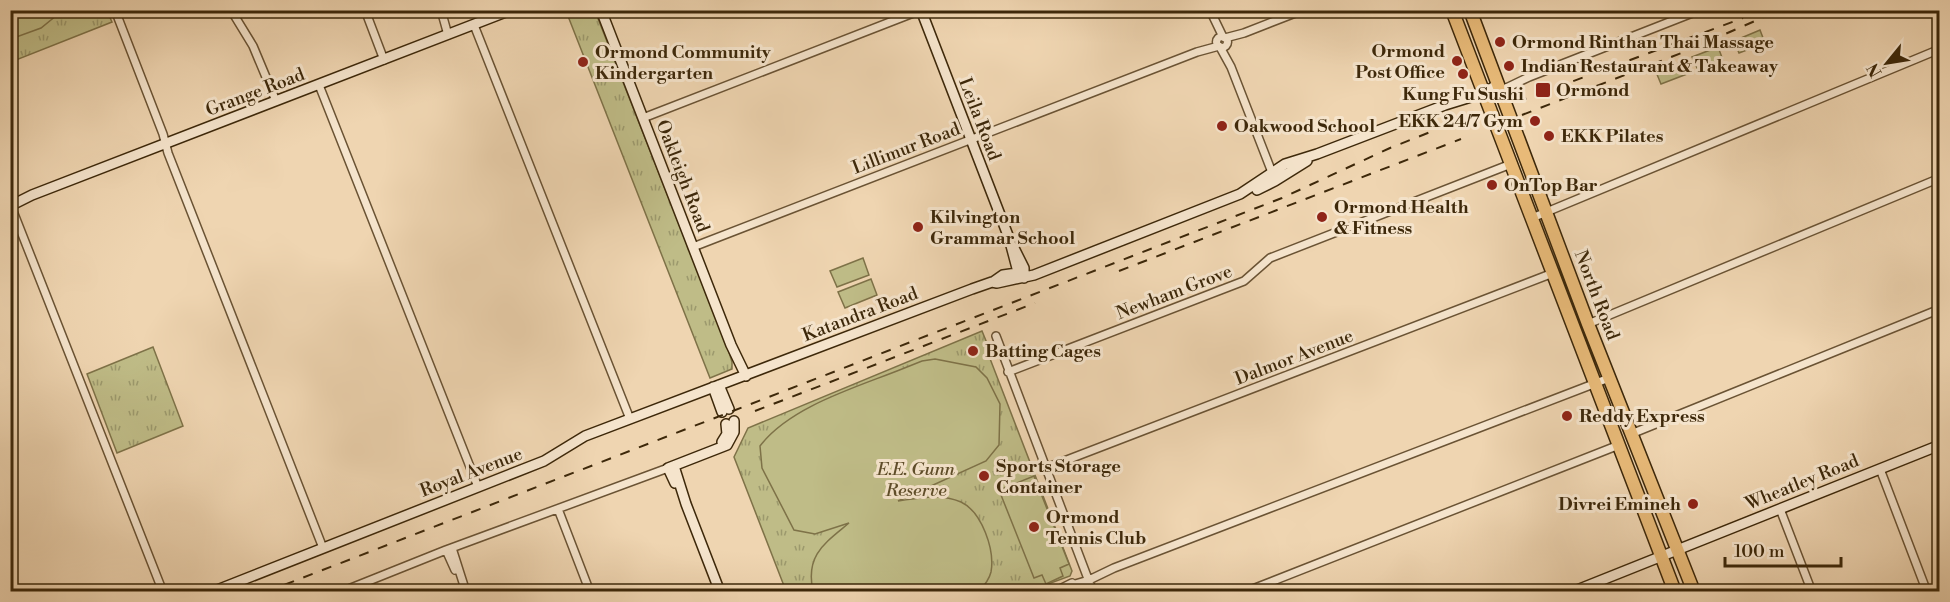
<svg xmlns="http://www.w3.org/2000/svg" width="1950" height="602" viewBox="0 0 1950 602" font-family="'Libre Bodoni',serif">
	<defs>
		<pattern id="park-tufts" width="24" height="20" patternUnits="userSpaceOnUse" patternTransform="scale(1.5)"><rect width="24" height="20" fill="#bfbc87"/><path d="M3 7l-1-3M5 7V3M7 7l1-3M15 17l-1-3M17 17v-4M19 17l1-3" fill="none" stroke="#9c996d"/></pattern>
	</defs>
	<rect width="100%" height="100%" fill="#efd5b1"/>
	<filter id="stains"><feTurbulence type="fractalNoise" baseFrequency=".00333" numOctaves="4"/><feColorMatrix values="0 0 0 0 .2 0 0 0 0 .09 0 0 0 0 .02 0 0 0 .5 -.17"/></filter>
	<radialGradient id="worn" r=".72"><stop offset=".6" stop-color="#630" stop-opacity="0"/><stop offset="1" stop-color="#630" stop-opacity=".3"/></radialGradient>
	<path fill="url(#park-tufts)" stroke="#7e7248" stroke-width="1.5" d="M11 11H107L112 22 11 62Z
		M566 11H595L727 346 732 362V369L710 378Z
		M982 331 991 353 988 354 989 356 1072 571 1070 576 1029 591H786L734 457 748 428Z
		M153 347 183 426 117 453 87 374Z"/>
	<path fill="#bfbc87" stroke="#7e7248" stroke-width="1.5" d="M11 10H62V11L41 28 11 39Z
		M1760 30 1765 43 1739 53 1734 41Z
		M1718 47 1723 60 1698 70 1692 57Z
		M1682 62 1687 74 1661 84 1656 72Z
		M863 258 869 275 837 287 830 271Z
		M871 279 877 295 845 308 838 292Z
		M935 359 976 367 987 378 1000 404 999 445 986 461 898 501C919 498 941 493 961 502 982 512 995 550 991 572 989 580 984 586 979 591H813C805 555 825 543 849 523L815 534 794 530 762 468 760 446C791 405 861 386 907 367L922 361Z
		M1034 476 1069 564 1060 568 1063 576 1046 584 1042 575 1034 578 999 490Z"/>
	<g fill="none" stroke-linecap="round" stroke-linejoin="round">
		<defs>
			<path id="street" d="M115 10 163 134 168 153 323 548
				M231 10 253 46 276 101
				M365 10 384 60
				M441 10 448 35
				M1210 10 1223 37
				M474 25 630 419
				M1216.5 42a5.5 5.5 0 1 1 11 0a5.5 5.5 0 1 1-11 0Z
				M1225 38 1244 33 1303 10
				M1220 47 1231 67 1273 175
				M319 85 478 487
				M1500 91 1529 77 1700 10
				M643 118 921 10
				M11 206 163 592
				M1532 218 1940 49
				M693 247 1197 52 1219 46
				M1588 324 1940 178
				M996 336 1093 592
				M1008 372 1244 281 1270 258 1511 164
				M1631 434 1940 309
				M1046 468 1553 273
				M1880 469 1927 592
				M558 509 590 592
				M1780 509 1812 592
				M452 548 466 592
				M446 550 455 570
				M1068 586 1089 580 1114 568 1609 378
				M341 592 446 550 668 468
				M1054 592 1072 583
				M1245 592 1619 445"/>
			<path id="secondary" d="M601 10 731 345 746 376
				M921 10 1009 238 1018 272 1024 278
				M1257 190 1275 181 1307 161
				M10 206 32 195 511 10
				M1014 248 1024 268V277
				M993 282 1003 275 1024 272
				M719 385 729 409
				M713 387 722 412
				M722 442 727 434 726 424
				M674 466 686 504 720 592
				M675 483 668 468 727 445 734 432V421
				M212 592 544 461 585 436 972 289 992 282 997 283 1034 275 1240 194 1285 164 1317 154 1445 105 1484 93 1498 84
				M1572 592 1940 445"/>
			<path id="highway" d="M1452 10 1675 592
				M1470 10 1588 324 1694 592"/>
		</defs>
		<use href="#street" stroke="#6a5334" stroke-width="10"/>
		<use href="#secondary" stroke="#3d280a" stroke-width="12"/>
		<use href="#highway" stroke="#3d280a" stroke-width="15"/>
		<use href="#street" stroke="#f5e4cc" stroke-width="7"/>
		<use href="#secondary" stroke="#f5e4cc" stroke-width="9"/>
		<use href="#highway" stroke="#e8ba78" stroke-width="12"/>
		<path stroke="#3d280a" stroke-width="2" stroke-dasharray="10 10" stroke-linecap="butt" d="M1517 102 1743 18
			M1522 115 1684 52 1780 10
			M1119 271 1461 139
			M755 411 1035 303
			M266 592 1282 198 1390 148 1453 123"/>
	</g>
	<g fill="#8f2418" stroke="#f5e4cc" stroke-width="2">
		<circle cx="1500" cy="42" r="6"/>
		<circle cx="1457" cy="61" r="6"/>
		<circle cx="583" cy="62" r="6"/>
		<circle cx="1509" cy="66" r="6"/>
		<circle cx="1463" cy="74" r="6"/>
		<rect x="1535" y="82" width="16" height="16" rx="3"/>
		<circle cx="1535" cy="121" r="6"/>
		<circle cx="1222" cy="126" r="6"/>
		<circle cx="1549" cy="136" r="6"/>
		<circle cx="1492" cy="185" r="6"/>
		<circle cx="1322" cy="217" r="6"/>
		<circle cx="918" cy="227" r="6"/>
		<circle cx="973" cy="351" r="6"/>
		<circle cx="1567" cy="416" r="6"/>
		<circle cx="984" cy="476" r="6"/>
		<circle cx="1693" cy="504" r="6"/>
		<circle cx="1034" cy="527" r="6"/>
	</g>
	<g text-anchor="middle" stroke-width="6" stroke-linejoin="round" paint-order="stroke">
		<g font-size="18" font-weight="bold" fill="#3d280a" stroke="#f5e4cc" text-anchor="start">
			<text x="1512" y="48">Ormond Rinthan Thai Massage</text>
			<text x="1445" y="57" text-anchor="end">Ormond<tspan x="1445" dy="21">Post Office</tspan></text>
			<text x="595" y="58">Ormond Community<tspan x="595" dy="21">Kindergarten</tspan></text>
			<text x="1521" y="72">Indian Restaurant &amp; Takeaway</text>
			<text x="1556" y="96">Ormond</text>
			<text x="1463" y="100" text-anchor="middle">Kung Fu Sushi</text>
			<text x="1523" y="127" text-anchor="end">EKK 24/7 Gym</text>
			<text x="1234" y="132">Oakwood School</text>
			<text x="1561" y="142">EKK Pilates</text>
			<text x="1504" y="191">OnTop Bar</text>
			<text x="1334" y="213">Ormond Health<tspan x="1334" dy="21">&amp; Fitness</tspan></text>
			<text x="930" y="223">Kilvington<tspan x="930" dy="21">Grammar School</tspan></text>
			<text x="985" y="357">Batting Cages</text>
			<text x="1579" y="422">Reddy Express</text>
			<text x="996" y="472">Sports Storage<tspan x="996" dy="21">Container</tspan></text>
			<text x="1681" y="510" text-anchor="end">Divrei Emineh</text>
			<text x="1046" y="523">Ormond<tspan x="1046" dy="21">Tennis Club</tspan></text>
		</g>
		<g font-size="18" fill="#3d280a" stroke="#f5e4cc">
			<text transform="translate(255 92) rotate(-21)" y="6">Grange Road</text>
			<text transform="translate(980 119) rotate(69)" y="6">Leila Road</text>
			<text transform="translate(906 148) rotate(-21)" y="6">Lillimur Road</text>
			<text transform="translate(683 176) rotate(69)" y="6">Oakleigh Road</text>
			<text transform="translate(1174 292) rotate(-21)" y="6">Newham Grove</text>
			<text transform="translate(1597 295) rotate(69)" y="6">North Road</text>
			<text transform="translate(860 314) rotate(-21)" y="6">Katandra Road</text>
			<text transform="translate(1294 357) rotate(-21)" y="6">Dalmor Avenue</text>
			<text transform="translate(471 472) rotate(-21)" y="6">Royal Avenue</text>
			<text transform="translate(1802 482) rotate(-22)" y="6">Wheatley Road</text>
		</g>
		<g font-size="18" font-style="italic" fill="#5e4d29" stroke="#f5e4cc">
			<text x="916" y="475">E.E. Gunn<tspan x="916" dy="21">Reserve</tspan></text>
		</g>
	</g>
	<rect width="1950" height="602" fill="none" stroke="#efd5b1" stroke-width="36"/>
	<rect x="12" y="12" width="1926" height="578" fill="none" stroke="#3d280a" stroke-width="3"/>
	<rect x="18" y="18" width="1914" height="566" fill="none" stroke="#3d280a" stroke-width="1.5"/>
	<g transform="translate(1887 63) rotate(240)" stroke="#f5e4cc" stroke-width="4.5" paint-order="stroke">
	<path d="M0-4.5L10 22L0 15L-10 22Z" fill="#3d280a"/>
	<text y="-9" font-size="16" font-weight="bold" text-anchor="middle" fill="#3d280a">N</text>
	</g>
	<path d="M1725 557v9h116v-9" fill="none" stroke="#3d280a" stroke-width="3"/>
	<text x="1734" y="557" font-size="18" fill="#3d280a" stroke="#f5e4cc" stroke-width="4.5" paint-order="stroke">100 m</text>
	<rect width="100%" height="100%" filter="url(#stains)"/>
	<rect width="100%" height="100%" fill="url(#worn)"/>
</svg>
